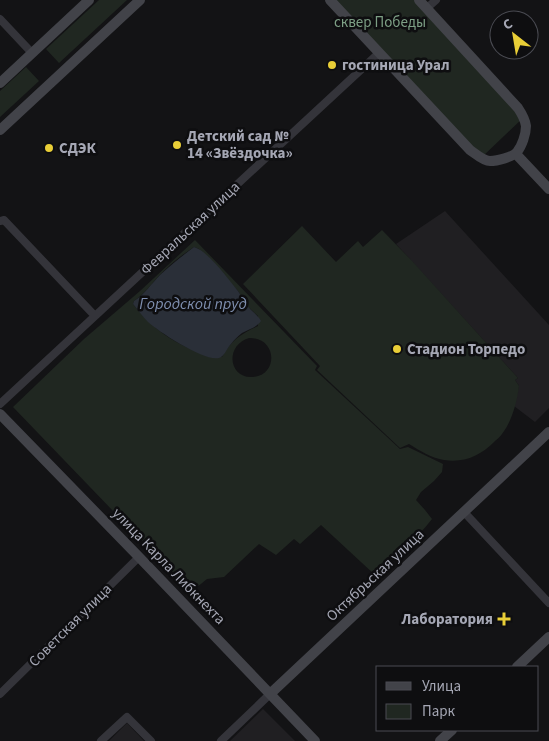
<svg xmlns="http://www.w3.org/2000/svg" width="549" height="741" viewBox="0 0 549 741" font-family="'Source Sans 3',sans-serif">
	<rect width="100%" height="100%" fill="#131315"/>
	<path fill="#201f22" d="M445 211 549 325V408L535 422 514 406 519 386 515 380 518 378 396 244Z
		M263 709 295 741H230Z
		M127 723 144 741H109Z"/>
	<path fill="#202721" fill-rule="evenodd" d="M99 0H127L59 63 46 49Z
		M330 0H419L524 117 481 158Z
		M26 67 39 81 0 117V91Z
		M302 226 336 262 358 241 363 247 382 230 413 262 518 378 515 380 519 386C517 402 512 421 502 434 500 437 496 440 494 442 480 456 464 463 444 460 432 458 420 451 409 444L400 448 317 370 320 366 243 284Z
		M195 240 317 366 315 370 400 449 408 447 443 464 442 472 434 481 421 492 416 500 425 510 432 519C416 540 394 557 375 575L321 525 300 544 294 539 276 555 259 544 224 577 207 579 191 592 13 407 84 339 140 291ZM194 247 199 249 238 291 246 305 258 316V326C242 333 230 341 222 357 210 354 195 352 184 346 163 336 147 322 133 304L134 301C143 295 150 286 157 278 168 266 180 256 194 247ZM249 338C277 337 279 375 253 377 229 379 224 346 249 338Z"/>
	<path fill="#2a2f38" d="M194 247C207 250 229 280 238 291 241 295 243 300 246 304 250 310 257 314 261 321 256 328 249 329 242 333 238 336 234 340 231 344 227 348 224 357 219 358 205 362 159 332 148 322 142 316 138 310 133 304L134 301C145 294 151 284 160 275 171 265 182 256 194 247Z"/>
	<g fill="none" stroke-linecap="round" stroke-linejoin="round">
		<path stroke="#34343a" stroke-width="8" d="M427 8 436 0
			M0 19 32 53
			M0 221 4 220 95 316
			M0 404 379 53
			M464 512 549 603
			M0 694 139 557
			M101 741 127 717 151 741
			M221 741 270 694"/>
		<path stroke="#424349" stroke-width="10" d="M330 0 470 150C476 154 483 161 490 161 497 161 513 157 517 152 522 146 526 134 526 126 525 119 522 114 518 108L419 0
			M0 83 89 0
			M0 130 140 0
			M516 154 549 189
			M0 414 139 557 315 741
			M517 667 549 637
			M270 694 549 432
			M440 741 452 730"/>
	</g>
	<g fill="#e9ce37" stroke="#0e0e10" stroke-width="2">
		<circle cx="332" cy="65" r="5"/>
		<circle cx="177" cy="145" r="5"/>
		<circle cx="49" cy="148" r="5"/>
		<circle cx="397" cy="349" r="5"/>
		<path d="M501.5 611.5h5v5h5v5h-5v5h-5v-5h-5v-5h5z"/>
	</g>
	<g text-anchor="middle" stroke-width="5" stroke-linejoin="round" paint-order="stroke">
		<g font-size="15" fill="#7d9f85" stroke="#0e0e10">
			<text x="380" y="27">сквер Победы</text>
		</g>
		<g font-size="15" font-weight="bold" fill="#a5a7b4" stroke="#0e0e10" text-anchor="start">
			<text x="342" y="70">гостиница Урал</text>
			<text x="187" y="141">Детский сад №<tspan x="187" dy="17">14 «Звёздочка»</tspan></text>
			<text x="59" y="153">СДЭК</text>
			<text x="407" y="354">Стадион Торпедо</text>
			<text x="493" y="624" text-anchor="end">Лаборатория</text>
		</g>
		<g font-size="15" fill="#a5a7b4" stroke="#0e0e10">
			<text transform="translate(190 228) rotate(-43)" y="5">Февральская улица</text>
			<text transform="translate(169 566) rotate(46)" y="5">улица Карла Либкнехта</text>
			<text transform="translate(375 575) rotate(-43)" y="5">Октябрьская улица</text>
			<text transform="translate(70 625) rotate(-45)" y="5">Советская улица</text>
		</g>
		<g font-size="16" font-style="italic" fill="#7e8eae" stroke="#0e0e10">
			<text x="193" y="309">Городской пруд</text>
		</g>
	</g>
	<rect x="376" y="666" width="162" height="65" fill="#0e0e10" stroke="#4a4b52"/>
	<rect x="386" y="682" width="25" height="8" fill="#424349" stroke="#4a4b52"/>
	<text x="422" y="691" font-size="15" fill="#a5a7b4">Улица</text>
	<rect x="386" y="704" width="25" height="15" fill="#202721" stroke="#4a4b52"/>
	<text x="422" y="716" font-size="15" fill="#a5a7b4">Парк</text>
	<g transform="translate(514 35) rotate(329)"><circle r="24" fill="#0e0e10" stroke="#4a4b52"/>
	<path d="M0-4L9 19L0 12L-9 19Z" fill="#e9ce37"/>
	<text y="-8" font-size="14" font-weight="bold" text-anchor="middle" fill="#a5a7b4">С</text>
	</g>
</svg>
